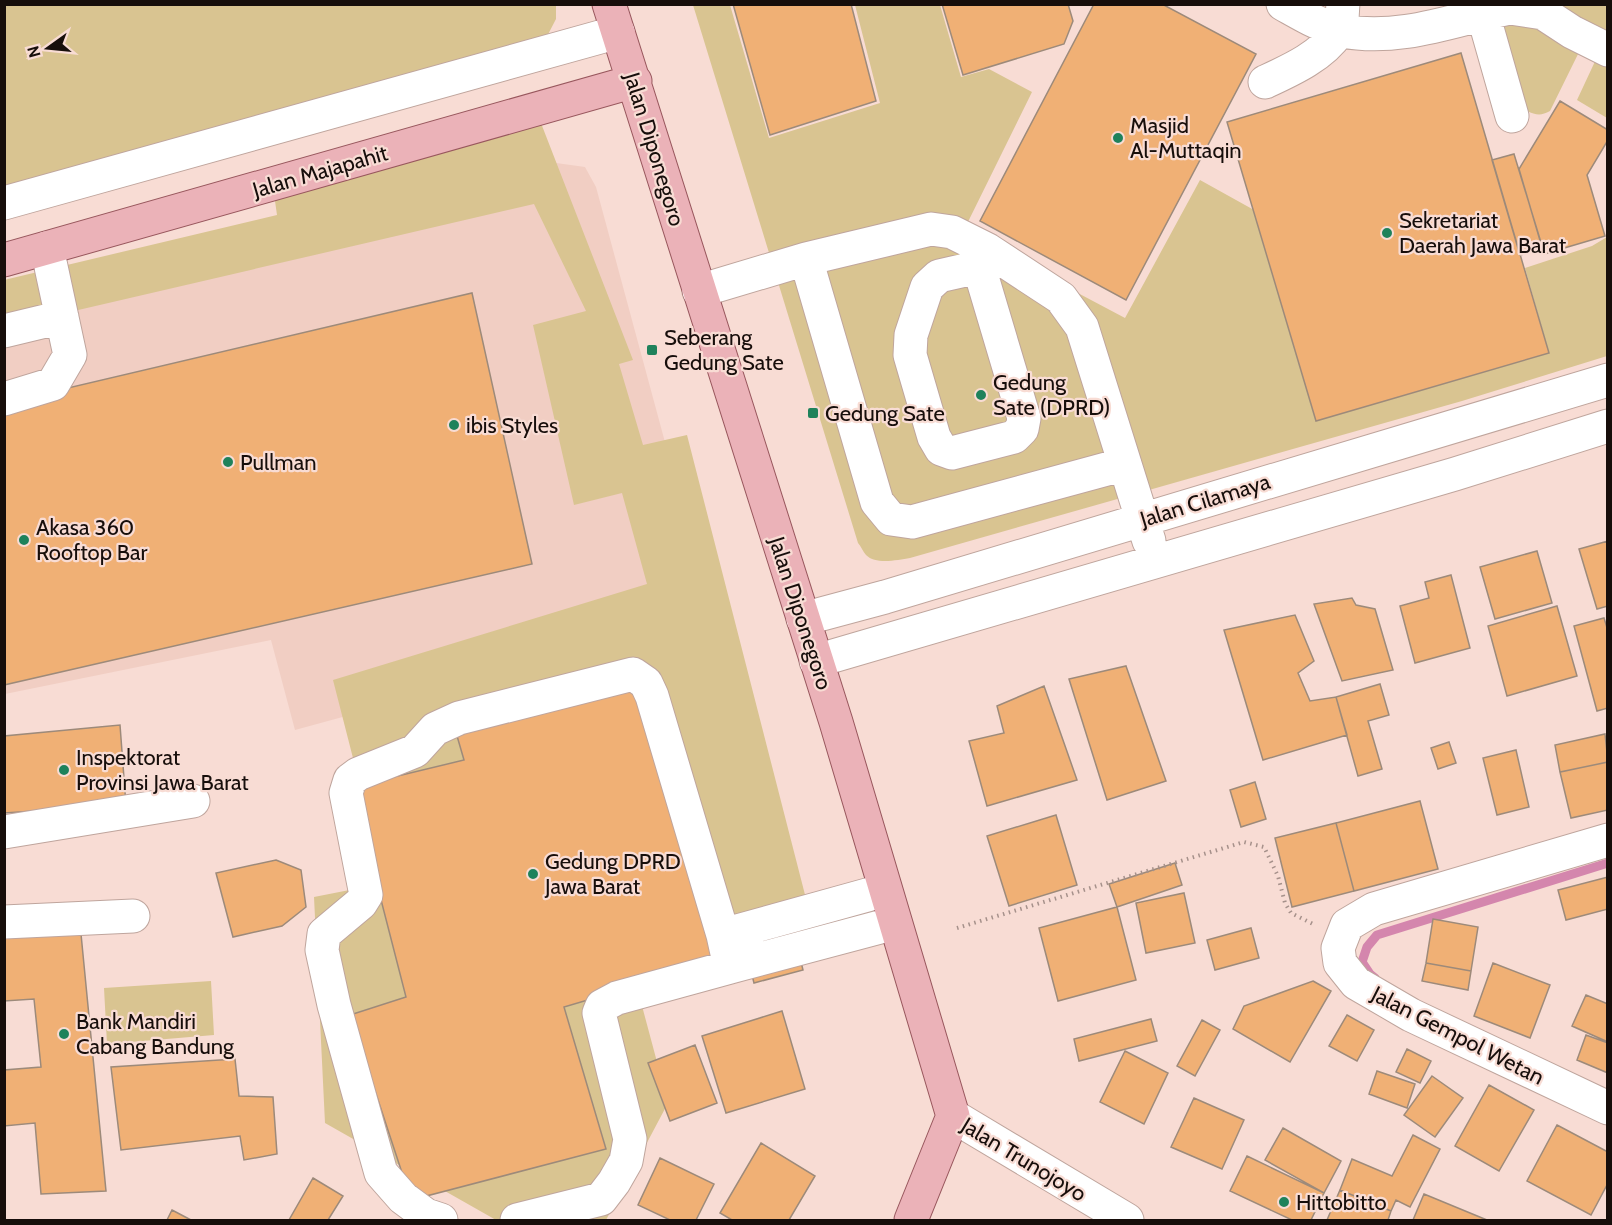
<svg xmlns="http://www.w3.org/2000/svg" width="1612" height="1225" viewBox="0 0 1612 1225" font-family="Cabin,sans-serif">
	<rect width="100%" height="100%" fill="#f8dcd4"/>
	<path fill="#f1cec3" d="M513 157 585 167 596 187 712 616 295 730 271 640 5 694V298Z"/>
	<path fill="#d9c491" d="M5 5H556V19L542 46 5 202Z
		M693 5H730L769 138 880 103 855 5H940L961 77 989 69 1032 92 963 232 1125 318 1200 180 1254 210 1316 421 1549 353 1525 268 1592 246 1607 237V356L1462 401 910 558C897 560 876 565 866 555 863 552 861 546 858 543Z
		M1548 5H1607V35Z
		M1508 15 1581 48 1550 111C1541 116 1536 115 1527 111L1503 29V21Z
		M1598 55 1607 60V118L1577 100Z
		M539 118 633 360 619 364 643 445 687 435 812 922 634 976 668 1103 606 1220H496L325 1123 314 897 385 883 333 680 647 584 622 493 574 505 533 325 586 311 534 204 5 327 4 280 277 215 273 187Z
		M211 981 214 1035 107 1044 104 988Z"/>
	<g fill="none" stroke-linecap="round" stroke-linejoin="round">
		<path stroke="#d486ad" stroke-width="9" d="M1375 978 1370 974 1362 962 1367 947 1377 935 1608 863"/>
	</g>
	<path fill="#f0b075" stroke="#9d8a7a" stroke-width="1.5" d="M733 4H851L876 101 770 135Z
		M942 4H1068L1073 21 1064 44 963 75Z
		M1094 4H1162L1256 54 1126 300 980 221Z
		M1461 53 1549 353 1316 421 1227 122Z
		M1560 101 1608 130V140L1587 175 1605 236 1544 254 1519 169Z
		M1514 154 1543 249 1520 255 1492 160Z
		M472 293 532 564 4 685V403Z
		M1608 541V606L1597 609 1579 549Z
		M1537 551 1552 603 1495 619 1480 567Z
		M1451 575 1470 648 1415 663 1400 606 1429 598 1425 582Z
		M1352 598 1356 605 1375 609 1393 670 1342 681 1314 604Z
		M1557 606 1577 676 1507 696 1488 626Z
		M1295 615 1314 661 1298 673 1310 701 1336 697 1347 735 1263 760 1224 630Z
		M1604 618 1608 631V708L1597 711 1574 626Z
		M1126 666 1166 781 1107 800 1069 679Z
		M638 679 716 962 564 1007 606 1149 411 1200 350 1015 406 997 352 787 464 760 455 729Z
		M1380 684 1389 715 1368 721 1382 769 1358 776 1336 697Z
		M1044 686 1077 780 987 806 969 741 1004 733 997 706Z
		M120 725 126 805 4 813V736Z
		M1605 734 1608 762 1560 772 1555 745Z
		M1449 742 1456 763 1438 769 1431 748Z
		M1516 750 1529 807 1497 815 1483 758Z
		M1608 762V810L1571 818 1560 772Z
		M1255 782 1266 819 1241 827 1230 790Z
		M1420 801 1438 869 1354 891 1336 823Z
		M1056 815 1077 885 1009 906 987 836Z
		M1336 823 1354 891 1292 907 1275 838Z
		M276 860 301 870 306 907 282 926 233 937 216 873Z
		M1175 863 1182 885 1117 907 1109 884Z
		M1608 877V909L1566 920 1558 890Z
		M1184 893 1195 943 1146 953 1136 903Z
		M1117 907 1136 980 1058 1001 1039 928Z
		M1433 919 1478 927 1471 971 1426 963Z
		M1251 928 1259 958 1215 970 1207 940Z
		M81 934 106 1191 41 1194 35 1123 4 1126V1070L41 1067 34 999 4 1001V936Z
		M799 954 803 970 754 983 750 967Z
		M1426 963 1471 971 1468 990 1422 981Z
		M1493 963 1550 985 1530 1038 1474 1016Z
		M1313 981 1331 991 1290 1062 1233 1029 1244 1006Z
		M1586 995 1608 1004V1042L1572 1026Z
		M782 1011 805 1089 726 1113 702 1036Z
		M1347 1015 1374 1030 1357 1061 1329 1046Z
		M1151 1019 1157 1041 1079 1061 1074 1039Z
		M1202 1020 1220 1030 1195 1076 1177 1066Z
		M1586 1035 1608 1043V1073L1577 1060Z
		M695 1045 717 1103 670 1121 648 1063Z
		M1407 1049 1431 1061 1420 1083 1396 1072Z
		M1125 1051 1168 1073 1144 1124 1100 1102Z
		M235 1059 239 1096 273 1097 277 1154 244 1160 240 1136 121 1150 111 1067Z
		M1377 1071 1415 1084 1407 1108 1369 1094Z
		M1432 1076 1463 1098 1435 1137 1404 1115Z
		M1489 1085 1534 1110 1499 1171 1455 1146Z
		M1194 1098 1244 1120 1222 1169 1171 1147Z
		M1557 1125 1608 1152V1183L1591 1215 1527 1181Z
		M1283 1128 1341 1161 1324 1193 1265 1160Z
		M1413 1135 1440 1149 1410 1207 1396 1200 1391 1211 1340 1190 1352 1159 1392 1176Z
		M761 1143 815 1176 789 1220H732L720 1213Z
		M1247 1156 1324 1193 1311 1220H1292L1230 1191Z
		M660 1158 714 1184 696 1220H670L638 1205Z
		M313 1178 343 1196 328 1220H289Z
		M1340 1190 1391 1211 1388 1220H1327Z
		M1424 1194 1487 1220H1413Z
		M172 1210 191 1220H167Z"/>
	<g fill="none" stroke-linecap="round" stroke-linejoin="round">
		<defs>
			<path id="minor" d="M1283 4C1301 14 1322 27 1342 31 1391 40 1436 26 1483 14L1512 116
				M1480 4 1483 14 1510 8 1543 13 1572 32 1608 50
				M1265 82C1291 70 1322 56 1338 32 1343 25 1342 12 1343 4
				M4 203 618 32
				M806 259 877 502 891 519 912 522 1125 464
				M979 267 939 276 927 287 911 335 910 355 934 437 941 449 952 453 1014 437 1022 429 1024 418 979 267 988 250
				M699 291 806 259 931 229 952 232 988 250 1061 298 1082 327 1149 541
				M4 331 62 317
				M4 399 53 384 70 355 47 248
				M803 619 885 597 1608 380
				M816 661 1455 474 1608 426
				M4 832 193 801
				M1608 840 1374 909 1347 925 1338 948 1340 963 1356 983 1411 1015 1608 1108
				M4 922 133 916
				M730 967 895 923
				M953 1116 1127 1220
				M441 1220 426 1215 403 1198 381 1173 334 1005 322 950 324 934 361 903 366 895 346 793 350 780 358 774 415 751 435 729 459 718 633 674 646 683 652 696 723 935 885 890
				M517 1220 601 1199 614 1182 626 1161 630 1139 599 1013 602 1006 617 998 730 967 723 935"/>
			<path id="major" d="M609 4 836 722 953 1116 911 1220
				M4 260 635 81"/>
		</defs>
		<use href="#minor" stroke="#bfa59d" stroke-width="35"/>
		<use href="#major" stroke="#98575d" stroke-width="35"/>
		<path stroke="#a6918b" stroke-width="4" stroke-dasharray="1.5 4.5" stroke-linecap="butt" d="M957 928 1244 842 1264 847 1278 876 1285 903 1291 913 1313 924"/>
		<use href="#minor" stroke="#fff" stroke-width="33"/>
		<use href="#major" stroke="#ebb2b8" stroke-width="33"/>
	</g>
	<g fill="#1f825b" stroke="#f8dcd4" stroke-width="2">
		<circle cx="1118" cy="138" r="6"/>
		<circle cx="1387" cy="233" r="6"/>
		<rect x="646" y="344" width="12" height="12" rx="3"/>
		<circle cx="981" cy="395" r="6"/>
		<rect x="807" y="407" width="12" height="12" rx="3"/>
		<circle cx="454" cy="425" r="6"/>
		<circle cx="228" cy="462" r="6"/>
		<circle cx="24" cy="540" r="6"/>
		<circle cx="64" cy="770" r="6"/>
		<circle cx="533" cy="874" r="6"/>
		<circle cx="64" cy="1034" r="6"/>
		<circle cx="1284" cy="1202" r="6"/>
	</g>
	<g text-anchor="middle" stroke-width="4.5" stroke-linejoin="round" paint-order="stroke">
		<g font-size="22" fill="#170e0b" stroke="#f8dcd4" text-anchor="start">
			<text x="1130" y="133">Masjid<tspan x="1130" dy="25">Al-Muttaqin</tspan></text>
			<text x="1399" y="228">Sekretariat<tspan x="1399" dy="25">Daerah Jawa Barat</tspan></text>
			<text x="664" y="345">Seberang<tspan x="664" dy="25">Gedung Sate</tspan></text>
			<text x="993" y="390">Gedung<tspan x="993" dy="25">Sate (DPRD)</tspan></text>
			<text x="825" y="421">Gedung Sate</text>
			<text x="466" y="433">ibis Styles</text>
			<text x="240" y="470">Pullman</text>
			<text x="36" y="535">Akasa 360<tspan x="36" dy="25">Rooftop Bar</tspan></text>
			<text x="76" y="765">Inspektorat<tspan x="76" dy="25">Provinsi Jawa Barat</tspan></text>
			<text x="545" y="869">Gedung DPRD<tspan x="545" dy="25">Jawa Barat</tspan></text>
			<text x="76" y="1029">Bank Mandiri<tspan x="76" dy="25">Cabang Bandung</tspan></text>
			<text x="1296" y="1210">Hittobitto</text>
		</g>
		<g font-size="22" fill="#170e0b" stroke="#f8dcd4">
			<text transform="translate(655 149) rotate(73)" y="8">Jalan Diponegoro</text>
			<text transform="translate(320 171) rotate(-16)" y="8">Jalan Majapahit</text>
			<text transform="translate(1205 500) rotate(-17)" y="8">Jalan Cilamaya</text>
			<text transform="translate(801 613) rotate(72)" y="8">Jalan Diponegoro</text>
			<text transform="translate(1458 1035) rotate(27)" y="8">Jalan Gempol Wetan</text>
			<text transform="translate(1024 1159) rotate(31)" y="8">Jalan Trunojoyo</text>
		</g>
	</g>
	<rect width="1612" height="1225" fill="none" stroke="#170e0b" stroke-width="12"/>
	<g transform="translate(48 48) rotate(255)" stroke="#f8dcd4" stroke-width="4.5" paint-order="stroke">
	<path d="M0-4.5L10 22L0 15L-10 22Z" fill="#170e0b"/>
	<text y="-9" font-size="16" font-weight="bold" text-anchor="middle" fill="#170e0b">N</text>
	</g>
</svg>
